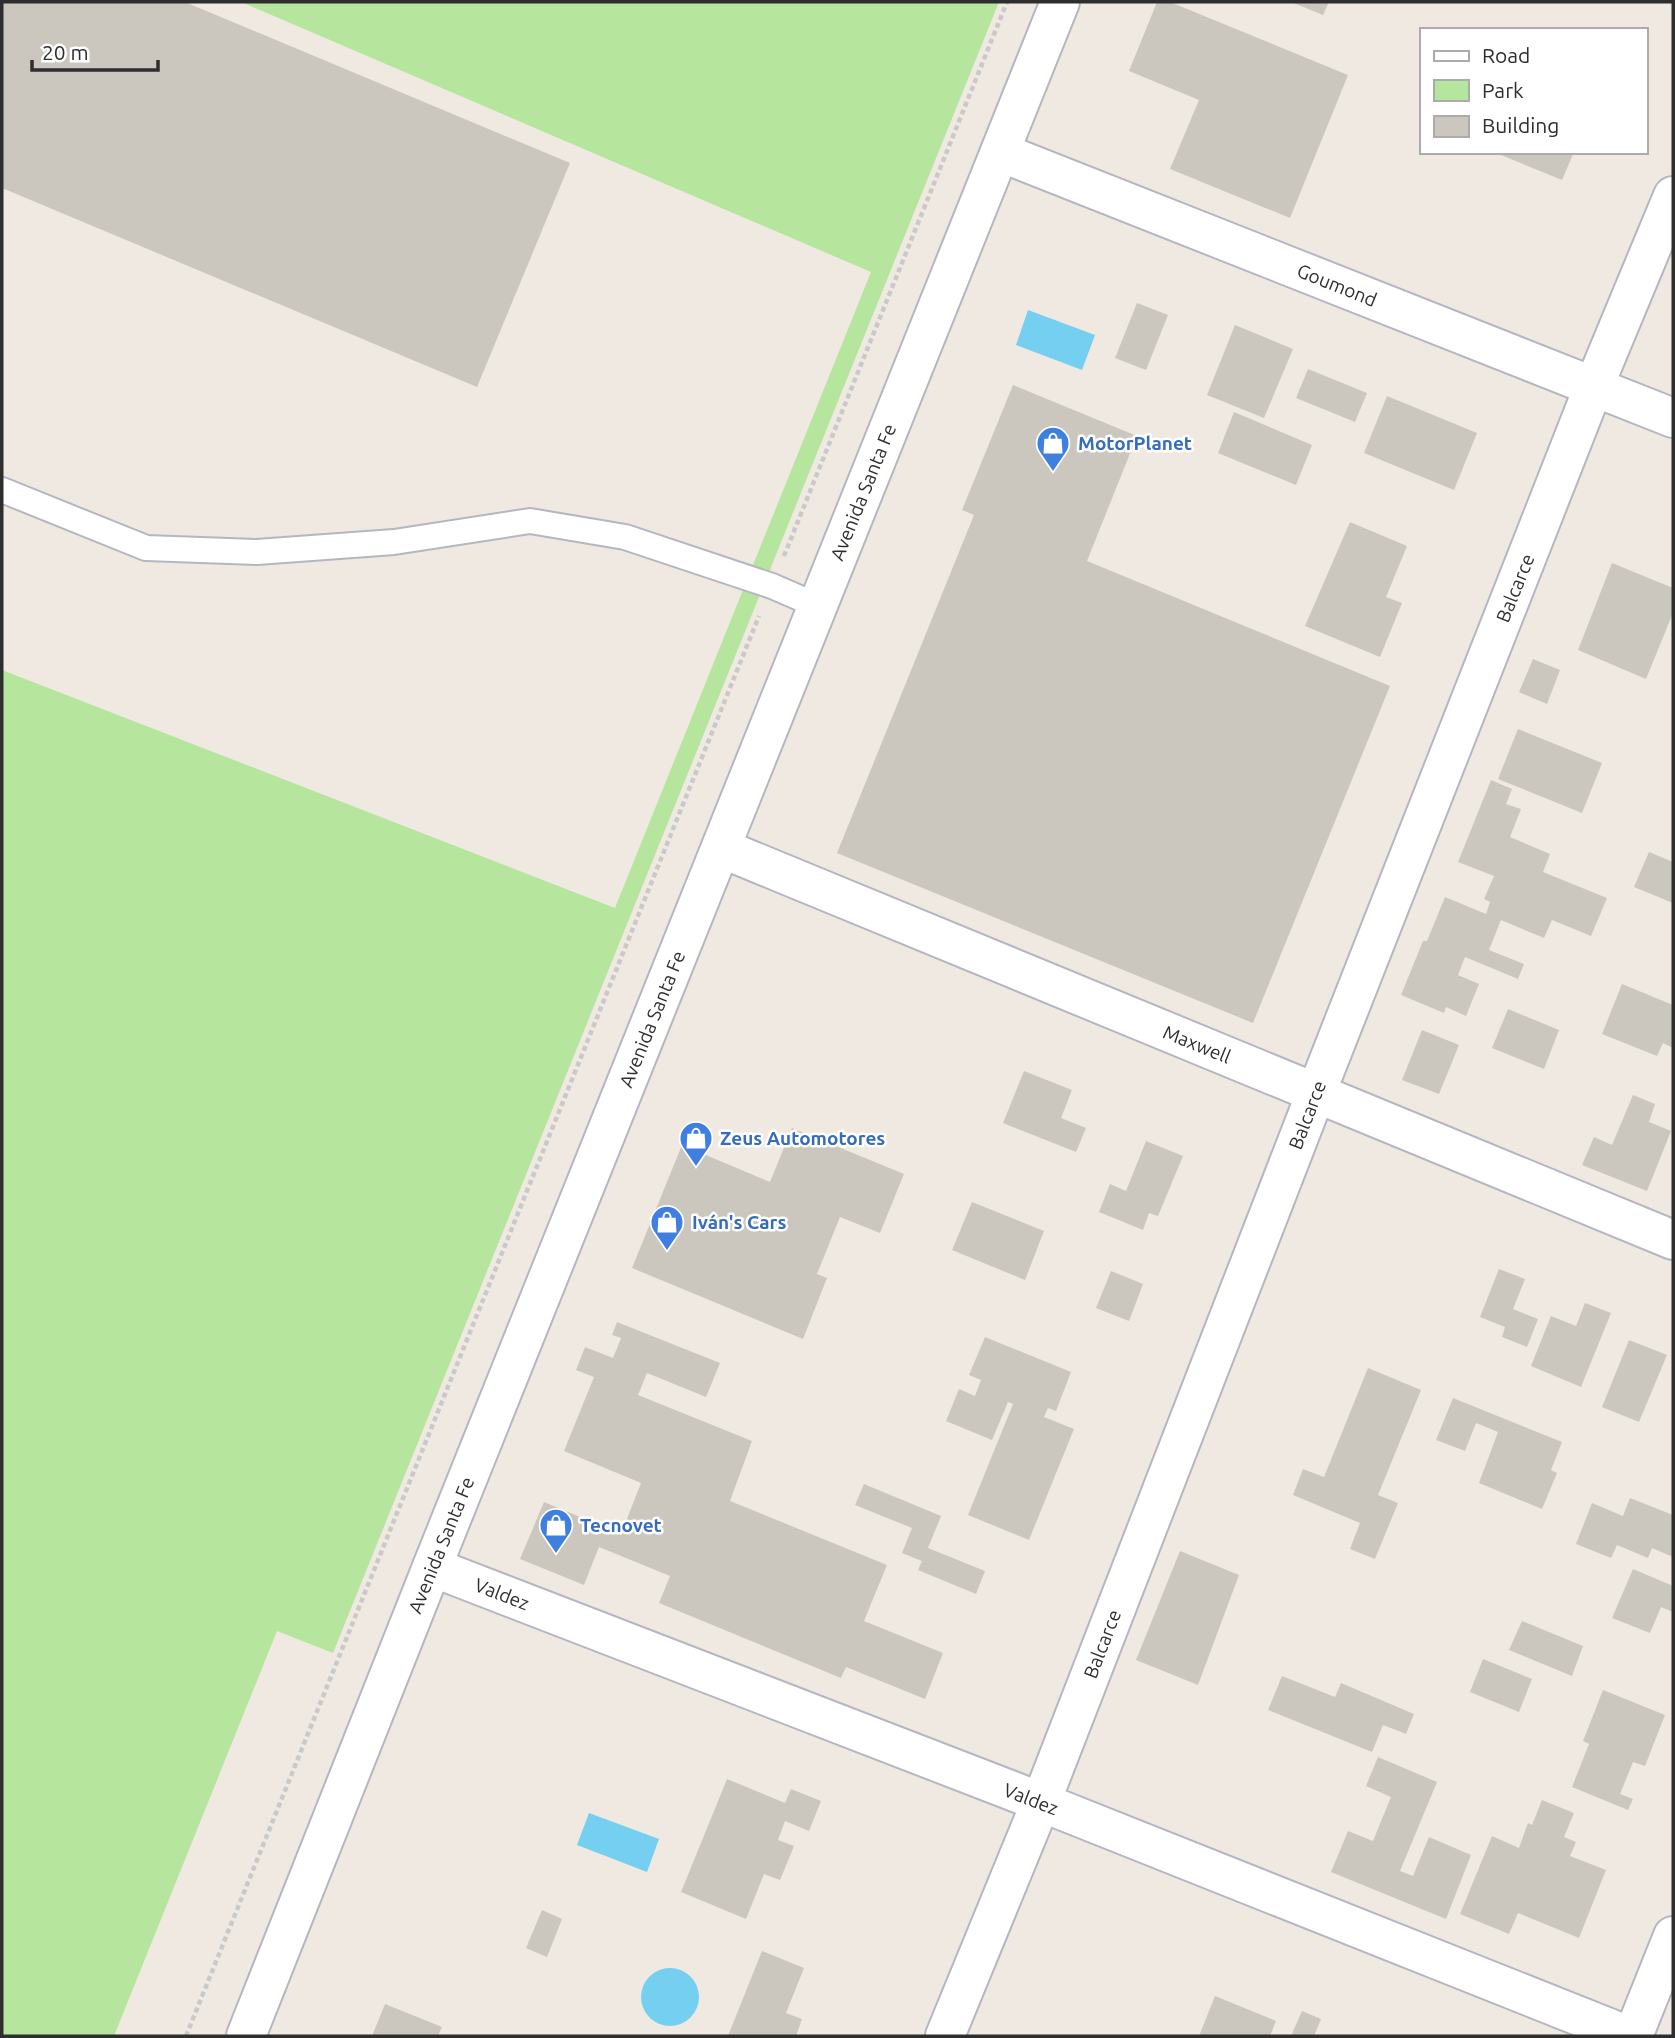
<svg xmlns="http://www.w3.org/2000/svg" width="1675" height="2038" viewBox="0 0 1675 2038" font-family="Ubuntu,sans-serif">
	<rect width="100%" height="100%" fill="#efe9e1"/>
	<path fill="#b6e59e" d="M241 2H999L333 1653 277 1631 114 2036H2V670L615 908 871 272Z"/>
	<path fill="#75cff0" d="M1028 310 1095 335 1082 370 1016 345Z
		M589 1813 659 1839 647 1872 577 1845Z
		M641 1997a29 29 0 1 1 58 0a29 29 0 1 1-58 0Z"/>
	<path fill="#cbc7bf" d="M2 2H185L570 163 477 387 2 188Z
		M1157 2H1170L1348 75 1290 218 1170 169 1199 100 1129 71Z
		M1291 2H1329L1323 15Z
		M1502 152H1574L1562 180 1501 155Z
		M1137 303 1168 315 1146 370 1115 358Z
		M1235 325 1293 349 1264 418 1207 395Z
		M1308 369 1367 393 1355 422 1296 398Z
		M1013 385 1137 436 1087 561 1390 686 1253 1023 837 853 974 515 962 510Z
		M1387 396 1477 433 1454 490 1364 453Z
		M1234 412 1312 445 1296 485 1218 453Z
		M1350 522 1407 546 1386 597 1402 603 1380 657 1305 626Z
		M1612 563 1673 588V613L1646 679 1578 650Z
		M1533 659 1560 670 1547 704 1519 692Z
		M1518 729 1602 763 1582 813 1498 779Z
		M1491 780 1512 789 1506 804 1521 809 1510 837 1550 854 1543 872 1607 898 1591 936 1552 920 1544 938 1501 920 1489 950 1524 964 1518 979 1465 957 1458 975 1479 984 1466 1016 1446 1007 1444 1013 1401 995 1423 941H1427L1445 897 1486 914 1490 902 1484 899 1494 876 1458 862Z
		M1649 852 1673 862V903L1634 887Z
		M1622 984 1673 1005V1048L1663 1043 1657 1056 1602 1034Z
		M1508 1009 1559 1030 1544 1069 1492 1048Z
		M1422 1030 1459 1045 1439 1094 1402 1080Z
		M1024 1071 1072 1090 1061 1118 1086 1128 1076 1152 1003 1123Z
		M1633 1095 1655 1104 1649 1122 1671 1131 1647 1191 1582 1165 1594 1137 1612 1145Z
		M792 1128 904 1174 880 1233 840 1217 817 1274 827 1278 803 1339 632 1268 682 1145 770 1182Z
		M1146 1141 1183 1156 1158 1216 1149 1213 1143 1230 1099 1212 1110 1184 1126 1191Z
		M972 1202 1044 1231 1025 1280 952 1250Z
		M1499 1269 1525 1279 1513 1309 1538 1319 1527 1347 1502 1337 1505 1327 1480 1317Z
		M1111 1271 1143 1284 1129 1321 1096 1308Z
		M1585 1303 1611 1313 1581 1387 1531 1366 1551 1316 1576 1326Z
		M617 1322 720 1363 706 1397 647 1373 638 1395 752 1441 730 1501 887 1565 864 1621 943 1653 925 1699 846 1667 841 1678 659 1603 670 1576 599 1547 584 1585 520 1559 544 1502 621 1534 641 1483 564 1451 594 1377 576 1370 585 1347 613 1358 621 1338 612 1335Z
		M985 1337 1071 1372 1056 1411 1048 1408 1044 1417 1074 1429 1029 1540 968 1515 1013 1404 1008 1402 992 1440 946 1421 959 1389 975 1396 981 1380 969 1375Z
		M1629 1340 1667 1355 1639 1422 1602 1407Z
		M1368 1368 1421 1390 1378 1495 1398 1503 1375 1559 1350 1549 1360 1523 1293 1495 1303 1469 1324 1477Z
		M1453 1398 1562 1442 1551 1470 1557 1473 1542 1509 1479 1483 1498 1432 1476 1423 1465 1451 1436 1440Z
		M864 1484 941 1516 928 1548 985 1571 976 1594 918 1570 922 1561 902 1553 912 1528 855 1505Z
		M1630 1498 1673 1515V1557L1652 1548 1648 1558 1617 1545 1611 1558 1576 1544 1592 1503 1623 1516Z
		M1180 1551 1239 1575 1198 1685 1136 1660Z
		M1633 1569 1673 1586V1612L1661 1607 1650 1633 1612 1618Z
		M1522 1621 1583 1646 1572 1676 1509 1650Z
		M1483 1659 1532 1679 1519 1712 1470 1692Z
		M1282 1676 1335 1697 1341 1683 1414 1714 1406 1734 1383 1725 1372 1752 1268 1710Z
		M1603 1690 1665 1715 1645 1766 1633 1762 1620 1794 1633 1799 1628 1810 1572 1787 1589 1744 1583 1741Z
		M1378 1757 1437 1782 1400 1871 1413 1876 1429 1837 1471 1855 1446 1919 1331 1872 1348 1831 1373 1841 1391 1797 1366 1786Z
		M727 1779 785 1803 791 1789 821 1801 809 1831 785 1821 778 1840 794 1846 780 1880 764 1874 746 1919 681 1892Z
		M1542 1800 1574 1813 1564 1837 1576 1842 1570 1856 1606 1870 1579 1938 1518 1913 1509 1934 1460 1914 1492 1836 1519 1848 1528 1823 1532 1825Z
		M542 1910 562 1919 547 1957 526 1948Z
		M762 1951 804 1968 786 2013 802 2019 796 2036H728Z
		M1215 1996 1276 2021 1270 2036H1199Z
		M385 2004 442 2027 438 2036H372Z
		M1302 2011 1321 2019 1314 2036H1291Z"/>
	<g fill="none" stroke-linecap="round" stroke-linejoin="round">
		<defs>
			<path id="lane" d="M2 490 146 548 257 552 394 542 530 521 625 537 772 586 818 606"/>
			<path id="street" d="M1000 152 1673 418
				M721 848 1673 1240
				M432 1567 1041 1802 1629 2036
				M945 2036 1041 1802 1316 1093 1594 386 1673 196
				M1633 2036 1673 1936"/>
			<path id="secondary" d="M246 2036 432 1567 1060 2"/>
		</defs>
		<use href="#lane" stroke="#b4b7c1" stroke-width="28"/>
		<use href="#street" stroke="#b4b7c1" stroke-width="42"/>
		<use href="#secondary" stroke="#b4b7c1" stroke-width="42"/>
		<path stroke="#c9c9c9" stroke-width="4.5" stroke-dasharray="5 3.5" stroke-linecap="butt" d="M784 556 1007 2
			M186 2036 759 616"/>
		<use href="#lane" stroke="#fff" stroke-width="24"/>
		<use href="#street" stroke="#fff" stroke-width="38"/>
		<use href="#secondary" stroke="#fff" stroke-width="38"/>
	</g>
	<defs>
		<symbol id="shop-pin" viewBox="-11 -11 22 30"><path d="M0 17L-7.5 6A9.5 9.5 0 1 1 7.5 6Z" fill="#3f7fe0" stroke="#fff"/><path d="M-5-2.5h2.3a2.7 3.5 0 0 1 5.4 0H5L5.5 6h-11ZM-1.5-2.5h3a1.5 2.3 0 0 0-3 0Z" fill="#fff"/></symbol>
	</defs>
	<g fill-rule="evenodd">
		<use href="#shop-pin" x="1034" y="424" width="38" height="52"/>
		<use href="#shop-pin" x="677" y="1119" width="38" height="52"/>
		<use href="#shop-pin" x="648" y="1203" width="38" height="52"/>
		<use href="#shop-pin" x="537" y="1506" width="38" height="52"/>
	</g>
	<g text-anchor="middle" stroke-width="5" stroke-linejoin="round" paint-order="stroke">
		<g font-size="19" fill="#2e2e2e" stroke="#fff">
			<text transform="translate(1337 285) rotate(22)" y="7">Goumond</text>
			<text transform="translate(863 492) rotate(-68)" y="7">Avenida Santa Fe</text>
			<text transform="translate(1515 588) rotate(-68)" y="7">Balcarce</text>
			<text transform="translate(652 1019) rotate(-68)" y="7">Avenida Santa Fe</text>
			<text transform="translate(1197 1044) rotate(22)" y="7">Maxwell</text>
			<text transform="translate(1307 1115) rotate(-69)" y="7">Balcarce</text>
			<text transform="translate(441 1545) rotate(-68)" y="7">Avenida Santa Fe</text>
			<text transform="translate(502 1594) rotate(21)" y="7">Valdez</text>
			<text transform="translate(1102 1644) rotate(-69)" y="7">Balcarce</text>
			<text transform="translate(1031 1799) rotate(21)" y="7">Valdez</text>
		</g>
		<g font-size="19" font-weight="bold" fill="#366cbe" stroke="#fff" text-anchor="start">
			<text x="1078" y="450">MotorPlanet</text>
			<text x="720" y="1145">Zeus Automotores</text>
			<text x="692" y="1229">Iván's Cars</text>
			<text x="580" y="1532">Tecnovet</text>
		</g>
	</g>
	<rect width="1675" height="2038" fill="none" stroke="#2e2e2e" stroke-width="7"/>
	<rect x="1420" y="28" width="228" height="126" fill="#ffffff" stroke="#ababab" stroke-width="2"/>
	<rect x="1434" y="51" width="35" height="10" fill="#ffffff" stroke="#ababab" stroke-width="2"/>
	<text x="1482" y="63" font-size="21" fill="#2e2e2e">Road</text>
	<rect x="1434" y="80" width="35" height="21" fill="#b6e59e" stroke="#ababab" stroke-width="2"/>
	<text x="1482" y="98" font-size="21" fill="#2e2e2e">Park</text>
	<rect x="1434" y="116" width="35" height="21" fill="#cbc7bf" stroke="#ababab" stroke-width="2"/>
	<text x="1482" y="133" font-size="21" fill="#2e2e2e">Building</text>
	<path d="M32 60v10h126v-10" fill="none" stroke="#2e2e2e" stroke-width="3.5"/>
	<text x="42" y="60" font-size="21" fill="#2e2e2e" stroke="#ffffff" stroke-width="5" paint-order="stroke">20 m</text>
</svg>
